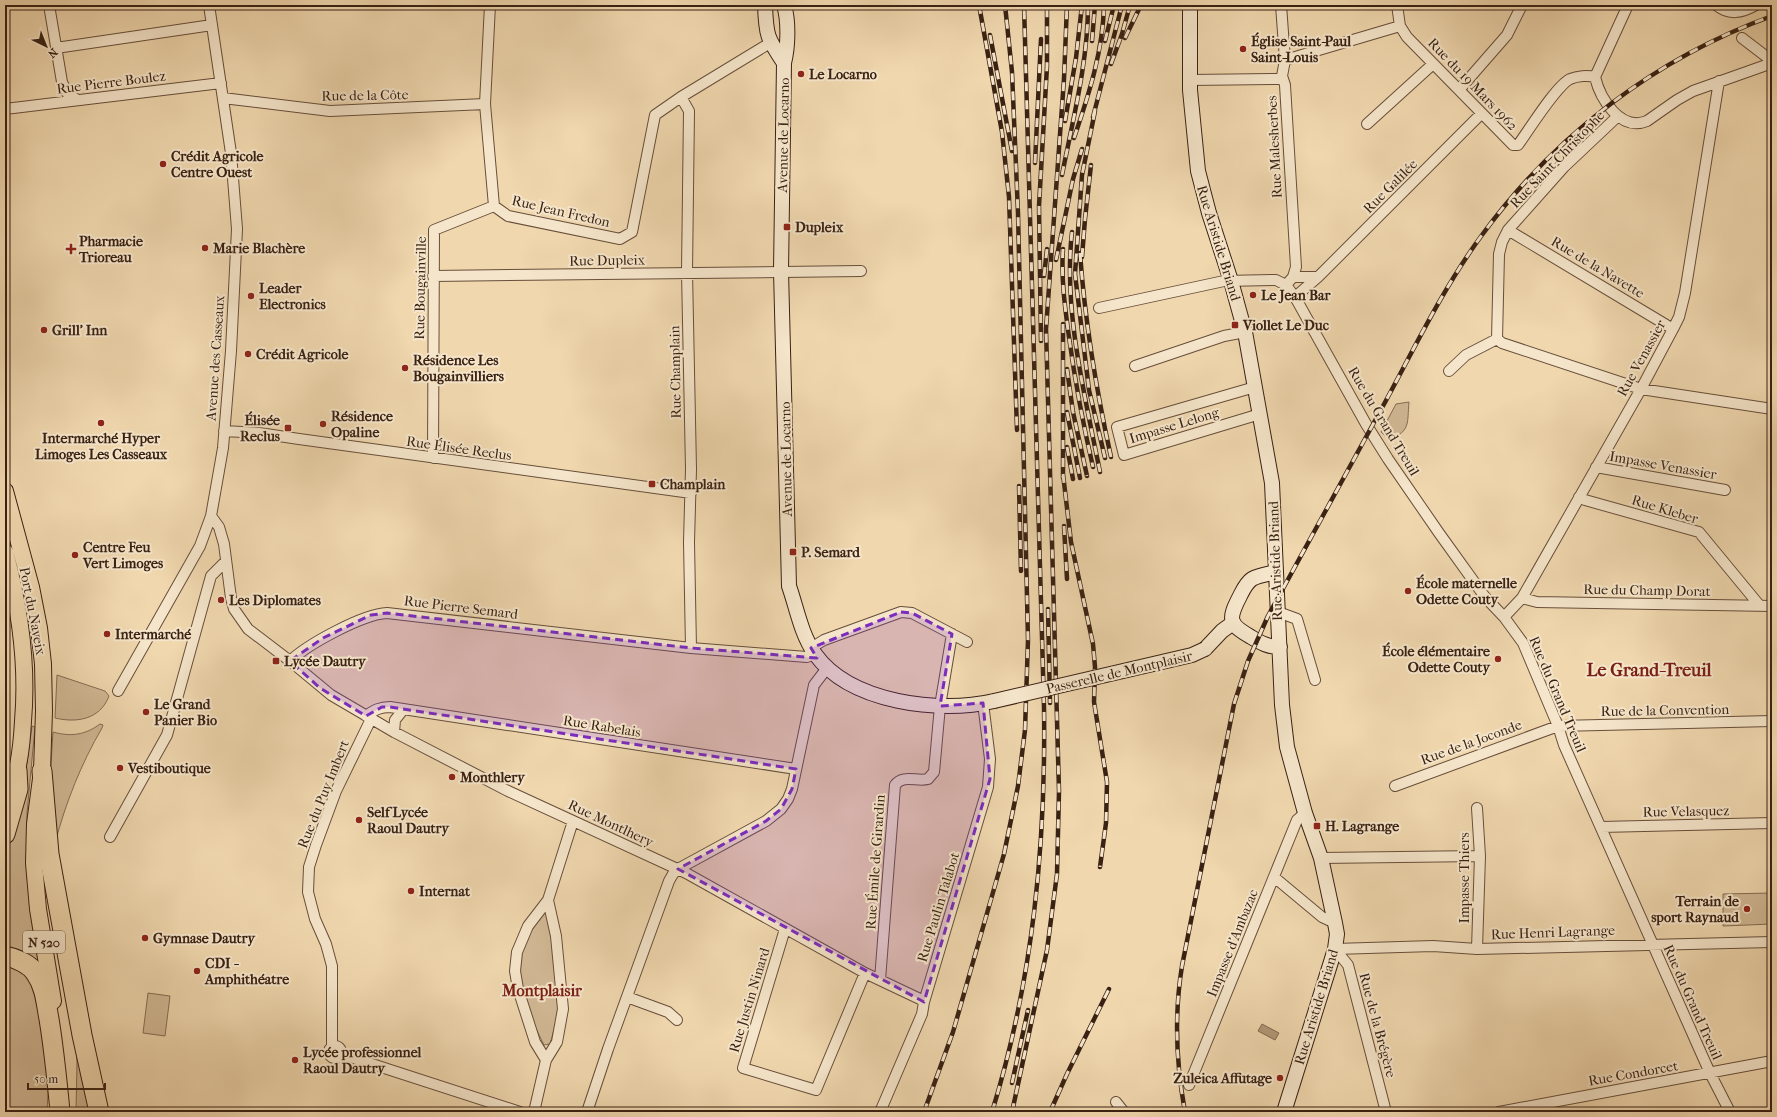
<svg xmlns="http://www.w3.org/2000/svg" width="1777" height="1117" viewBox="0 0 1777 1117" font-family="'IM FELL French Canon',serif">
	<rect width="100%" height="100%" fill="#f0d7ae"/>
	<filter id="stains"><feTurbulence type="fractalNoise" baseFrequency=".005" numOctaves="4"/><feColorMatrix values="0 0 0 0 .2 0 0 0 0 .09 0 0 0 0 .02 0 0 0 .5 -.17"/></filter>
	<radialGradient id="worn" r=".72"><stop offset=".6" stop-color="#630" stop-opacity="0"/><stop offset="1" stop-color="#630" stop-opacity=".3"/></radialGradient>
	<path fill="#d1b894" stroke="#856c54" d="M1409 402C1407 423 1411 430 1390 440L1381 432 1396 404Z
		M57 675 105 691 109 696C100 720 76 723 55 718Z
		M100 724 103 725 102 728C81 764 66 802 55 843L50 781 53 732C71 737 85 735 100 724Z
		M32 726 35 727 27 813V878L42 967 5 948V845L18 808 27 763Z
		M1772 893V924L1723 926V894Z
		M546 912 551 933 559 1011 550 1044 544 1045C531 1019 511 977 522 948 527 936 536 925 542 913Z
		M5 960 34 978 49 1074 47 1112H5Z
		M148 993 170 996 165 1036 143 1033Z
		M75 1029 95 1112H76L77 1061Z"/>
	<path fill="#b29979" stroke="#826950" d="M1262 1024 1279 1033 1275 1040 1258 1031Z"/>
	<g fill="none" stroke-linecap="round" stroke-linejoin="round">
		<defs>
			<path id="street" d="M49 5 62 82 67 93 76 99
				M490 5 485 104 494 206
				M1281 5 1285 60 1282 76 1285 85 1296 267 1293 277 1286 285
				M1397 5 1400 26 1407 37 1513 145H1518C1529 130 1556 86 1570 79 1577 76 1588 75 1595 77
				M1628 5 1595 77C1600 98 1620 132 1647 121L1677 100 1693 91 1772 63
				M1716 5C1729 16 1742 13 1756 5
				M1742 38 1772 61
				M56 48 212 25
				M1285 60 1400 26
				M1190 80 1278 79 1282 76
				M1459 90 1507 35 1522 5
				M681 97 689 111 687 272 691 469 689 542 691 648
				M223 98 330 111 485 104
				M5 109 221 83
				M1618 116 1564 167 1508 230 1502 242 1499 254 1497 339 1502 343 1641 389 1772 409
				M1367 124 1433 64
				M494 206 508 216 620 239 632 232 655 115 681 97 770 43
				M1508 230 1673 329
				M433 276 861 271
				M1293 277H1318
				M1295 297 1318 277 1481 114
				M1099 308 1224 281 1276 280 1286 285 1295 297 1366 424 1388 459 1439 533 1485 597 1504 617 1523 643 1558 726 1564 745 1710 1073 1730 1112
				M1135 366 1224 336 1245 332
				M1449 371 1466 355 1497 339
				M1255 387 1117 427 1124 455 1260 414
				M224 431 259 433 299 439 691 493
				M433 458 434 230 494 206
				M1596 467 1725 490
				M1579 497 1585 500 1699 532 1760 606
				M211 516 219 527 224 544 231 598 234 609 248 629 290 661 331 695 394 732 508 791 686 873 865 973 922 1000 924 1002
				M1522 598 1537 602 1772 606
				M1278 612 1297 619 1315 680
				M1504 617 1522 598 1641 389 1673 329 1679 317 1685 293 1719 81
				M811 648 824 640 901 612 912 613 967 642
				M290 661C308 644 363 614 387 613L691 648 807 657 815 654
				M118 691 200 546 211 516 223 448 231 351 237 229 231 153 209 5
				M366 716C374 710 380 707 390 707L796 769
				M394 732 395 720 403 710
				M1395 786 1558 726 1772 721
				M1477 808 1480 856 1477 949
				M1601 827 1772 823
				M110 837 167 735 211 576 225 562
				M1321 858 1480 856
				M1274 877 1322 917 1335 923
				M785 929 743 1068 816 1090 865 973
				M1335 949 1433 946 1477 949 1772 942
				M1335 949 1348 965 1386 1112
				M880 980 895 785C903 774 917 782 928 779L934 772 940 706 952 634
				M627 997 668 1012 677 1020
				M329 1052a6 6 0 1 1 12 0a6 6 0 1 1-12 0Z
				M332 1047V966L326 944 315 919 308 892 309 867 316 845 336 791 371 719
				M341 1054 520 1112
				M546 1060 535 1042 518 989 515 971 517 952 528 926 548 900 573 821
				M1189 1085 1297 820 1305 813
				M1116 1102 1124 1112
				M534 1112 546 1060 557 1042 563 1009 556 936 548 900
				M587 1112 608 1049 669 881 673 874 678 869 766 821 781 809 788 799 792 789 814 685 827 668
				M880 1112 922 1014 924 1002 988 787 990 759 983 703
				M1499 1112 1772 1061"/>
			<path id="secondary" d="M765 5C766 35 767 38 784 63
				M784 5C789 22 788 47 784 63L781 271 789 586C797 609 801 634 815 654 850 703 940 714 994 701
				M1190 5V90L1198 171 1209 213 1231 281 1245 332 1272 483 1282 705 1287 747 1305 813 1321 858 1335 923 1337 934 1335 949 1284 1112
				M1276 572C1269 574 1259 575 1252 579 1246 583 1243 590 1240 596 1228 619 1228 624 1251 637 1261 643 1268 647 1280 647
				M1205 649 1222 631 1233 623"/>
			<path id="primary" d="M5 491 31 587 39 628 43 664 44 711 42 771 35 824 34 863 38 909 53 1001
				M5 552C20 608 28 663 23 721 22 741 20 762 14 781"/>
			<path id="highway" d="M42 771 49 854 82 1035 99 1112
				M5 834 18 789 17 770
				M5 956C16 958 30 964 36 974 45 987 46 1003 49 1019 54 1049 57 1080 60 1111"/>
		</defs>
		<use href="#street" stroke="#674e3a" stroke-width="12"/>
		<use href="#secondary" stroke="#392113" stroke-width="16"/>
		<use href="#primary" stroke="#392113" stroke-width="18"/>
		<use href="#highway" stroke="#392113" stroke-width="21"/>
		<use href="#street" stroke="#f5e5ca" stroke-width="10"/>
		<use href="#secondary" stroke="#f5e5ca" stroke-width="14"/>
		<use href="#primary" stroke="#f0d7ae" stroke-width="16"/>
		<use href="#highway" stroke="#f0d7ae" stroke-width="19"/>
		<defs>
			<path id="rail" d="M979 5 1002 132 1009 197 1017 430
				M990 35 1012 151
				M1125 38 1141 5
				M1092 41 1095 5
				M1105 41 1114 5
				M1111 64 1122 34 1130 5
				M1095 111 1082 175 1075 274 1089 390 1105 458
				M1093 117 1122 5
				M1065 121 1076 58 1082 5
				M1074 138C1089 94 1103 51 1104 5
				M1035 163 1041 39
				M1062 175C1073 119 1088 62 1088 5
				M1072 232C1063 310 1085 396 1100 472
				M1063 249C1061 279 1065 308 1069 337 1075 381 1083 424 1093 467
				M1080 253C1085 322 1096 389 1111 457
				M1082 257 1085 219 1091 165
				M1056 260 1073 179 1082 149
				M1044 276 1047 249
				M1063 324V372
				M1041 341 1039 206 1047 66V5
				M1063 368V478
				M1067 369 1073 412 1087 476
				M1067 412 1080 478
				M1067 447 1073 479
				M1063 474 1071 542 1093 644 1095 667 1094 702 1107 782 1106 823 1100 867
				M1019 486 1021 571
				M1064 526 1067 579
				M1048 609 1050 703
				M1012 1083 1028 1010
				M924 1112 953 1032 1004 854 1018 786 1025 730 1028 640 1018 213 1012 72 1005 5
				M992 1112C1033 979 1046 846 1044 707L1024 5
				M1012 1112 1047 950 1057 874 1059 791 1046 329 1064 79 1067 5
				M1050 1112 1067 1074 1109 989
				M1185 1112C1176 1063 1174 1015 1182 966L1234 704 1248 661 1268 616C1306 546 1345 476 1383 406 1414 349 1443 288 1482 235 1555 135 1656 58 1772 16"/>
		</defs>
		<use href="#rail" stroke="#392113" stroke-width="4.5"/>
		<use href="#rail" stroke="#f5e5ca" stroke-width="3" stroke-dasharray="9" stroke-linecap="butt"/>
		<defs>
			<path id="secondary-bridge" d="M994 701 1192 655 1205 649"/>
		</defs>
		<use href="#secondary-bridge" stroke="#392113" stroke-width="16" stroke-linecap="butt"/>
		<use href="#secondary-bridge" stroke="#f5e5ca" stroke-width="14"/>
	</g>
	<path fill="#7b2cbf" fill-opacity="0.2" stroke="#7b2cbf" stroke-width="3" stroke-dasharray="8 5" stroke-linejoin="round" d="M901 612 912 613 952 634 940 706 983 703 990 779 924 1002 678 869 766 821 781 809 792 789 796 769 390 707H382L366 716 320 688 290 661 323 638 371 615 387 613 691 648 817 658 811 648Z"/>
	<g fill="#8f2418" stroke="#f5e5ca" stroke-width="1.5">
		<circle cx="1243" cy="49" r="4"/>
		<circle cx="801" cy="74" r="4"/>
		<circle cx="163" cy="164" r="4"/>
		<rect x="783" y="223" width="8" height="8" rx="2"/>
		<circle cx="205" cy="248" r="4"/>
		<path d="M69 243h4v4h4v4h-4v4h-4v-4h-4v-4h4z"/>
		<circle cx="1253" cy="295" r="4"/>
		<circle cx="251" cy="296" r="4"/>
		<rect x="1231" y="321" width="8" height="8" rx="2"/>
		<circle cx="44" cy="330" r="4"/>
		<circle cx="248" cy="354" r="4"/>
		<circle cx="405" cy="368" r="4"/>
		<circle cx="101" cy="423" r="4"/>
		<circle cx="323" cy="424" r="4"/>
		<rect x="284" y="424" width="8" height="8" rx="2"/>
		<rect x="648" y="480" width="8" height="8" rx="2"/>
		<rect x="789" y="548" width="8" height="8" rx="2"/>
		<circle cx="75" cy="555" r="4"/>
		<circle cx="1408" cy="591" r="4"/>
		<circle cx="221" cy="600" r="4"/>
		<circle cx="107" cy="634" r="4"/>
		<circle cx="1498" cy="659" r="4"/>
		<rect x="272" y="657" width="8" height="8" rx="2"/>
		<circle cx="146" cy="712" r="4"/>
		<circle cx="120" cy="768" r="4"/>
		<circle cx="452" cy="777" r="4"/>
		<circle cx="359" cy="820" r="4"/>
		<rect x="1313" y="822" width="8" height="8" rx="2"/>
		<circle cx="411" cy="891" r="4"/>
		<circle cx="1747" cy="909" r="4"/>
		<circle cx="145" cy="938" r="4"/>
		<circle cx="197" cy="971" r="4"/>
		<circle cx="295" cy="1060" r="4"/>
		<circle cx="1280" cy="1078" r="4"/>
	</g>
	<g text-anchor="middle" stroke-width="4" stroke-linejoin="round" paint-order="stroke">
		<rect fill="#f5e5ca" stroke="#715c4a" stroke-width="1" x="23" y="931" width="42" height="22" rx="3"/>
		<g font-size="13" font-weight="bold" fill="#392113">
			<text x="44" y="947">N 520</text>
		</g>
		<g font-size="14" font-weight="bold" fill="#392113" stroke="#f5e5ca" text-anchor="start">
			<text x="1251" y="46">Église Saint-Paul<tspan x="1251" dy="16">Saint-Louis</tspan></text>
			<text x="809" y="79">Le Locarno</text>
			<text x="171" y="161">Crédit Agricole<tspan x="171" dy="16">Centre Ouest</tspan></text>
			<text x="795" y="232">Dupleix</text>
			<text x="79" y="246">Pharmacie<tspan x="79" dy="16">Trioreau</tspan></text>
			<text x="213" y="253">Marie Blachère</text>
			<text x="259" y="293">Leader<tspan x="259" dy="16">Electronics</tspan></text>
			<text x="1261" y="300">Le Jean Bar</text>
			<text x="1243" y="330">Viollet Le Duc</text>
			<text x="52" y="335">Grill' Inn</text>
			<text x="256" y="359">Crédit Agricole</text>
			<text x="413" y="365">Résidence Les<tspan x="413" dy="16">Bougainvilliers</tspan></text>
			<text x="331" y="421">Résidence<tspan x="331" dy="16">Opaline</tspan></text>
			<text x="280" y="425" text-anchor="end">Élisée<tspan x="280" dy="16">Reclus</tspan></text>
			<text x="101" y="443" text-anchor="middle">Intermarché Hyper<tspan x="101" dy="16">Limoges Les Casseaux</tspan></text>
			<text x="660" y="489">Champlain</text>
			<text x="83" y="552">Centre Feu<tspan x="83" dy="16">Vert Limoges</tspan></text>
			<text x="801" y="557">P. Semard</text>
			<text x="1416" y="588">École maternelle<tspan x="1416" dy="16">Odette Couty</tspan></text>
			<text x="229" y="605">Les Diplomates</text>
			<text x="115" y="639">Intermarché</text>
			<text x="1490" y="656" text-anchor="end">École élémentaire<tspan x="1490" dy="16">Odette Couty</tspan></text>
			<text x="284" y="666">Lycée Dautry</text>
			<text x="154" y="709">Le Grand<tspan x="154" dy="16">Panier Bio</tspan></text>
			<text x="128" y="773">Vestiboutique</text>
			<text x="460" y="782">Monthlery</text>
			<text x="367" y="817">Self Lycée<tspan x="367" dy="16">Raoul Dautry</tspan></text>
			<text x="1325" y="831">H. Lagrange</text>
			<text x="419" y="896">Internat</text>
			<text x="1739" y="906" text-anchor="end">Terrain de<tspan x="1739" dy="16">sport Raynaud</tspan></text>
			<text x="153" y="943">Gymnase Dautry</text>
			<text x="205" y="968">CDI -<tspan x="205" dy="16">Amphithéatre</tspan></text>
			<text x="303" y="1057">Lycée professionnel<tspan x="303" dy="16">Raoul Dautry</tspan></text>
			<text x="1272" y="1083" text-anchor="end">Zuleica Affutage</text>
		</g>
		<g font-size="14" fill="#392113" stroke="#f5e5ca">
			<text transform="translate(111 82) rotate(-7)" y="5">Rue Pierre Boulez</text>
			<text transform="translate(1473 84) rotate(46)" y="5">Rue du 19 Mars 1962</text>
			<text transform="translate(365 95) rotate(-1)" y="5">Rue de la Côte</text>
			<text transform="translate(783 135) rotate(-89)" y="5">Avenue de Locarno</text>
			<text transform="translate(1274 147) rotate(-93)" y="5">Rue Malesherbes</text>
			<text transform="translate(1557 159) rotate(-46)" y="5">Rue Saint-Christophe</text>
			<text transform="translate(1390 186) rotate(-45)" y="5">Rue Galilée</text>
			<text transform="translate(561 211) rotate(13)" y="5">Rue Jean Fredon</text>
			<text transform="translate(1219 243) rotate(73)" y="5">Rue Aristide Briand</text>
			<text transform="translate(607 260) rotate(-1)" y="5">Rue Dupleix</text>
			<text transform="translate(1598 267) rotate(31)" y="5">Rue de la Navette</text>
			<text transform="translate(420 288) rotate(-89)" y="5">Rue Bougainville</text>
			<text transform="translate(215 358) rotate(-86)" y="5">Avenue des Casseaux</text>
			<text transform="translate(1641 358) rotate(-61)" y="5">Rue Venassier</text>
			<text transform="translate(675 372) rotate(-91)" y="5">Rue Champlain</text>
			<text transform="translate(1384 421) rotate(59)" y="5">Rue du Grand Treuil</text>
			<text transform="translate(1174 425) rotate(-17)" y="5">Impasse Lelong</text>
			<text transform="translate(459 448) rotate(8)" y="5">Rue Élisée Reclus</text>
			<text transform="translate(786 459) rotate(-91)" y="5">Avenue de Locarno</text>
			<text transform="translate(1663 465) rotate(10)" y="5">Impasse Venassier</text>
			<text transform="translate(1665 509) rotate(17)" y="5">Rue Kleber</text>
			<text transform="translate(1275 561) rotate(-92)" y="5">Rue Aristide Briand</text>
			<text transform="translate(1647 590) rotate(1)" y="5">Rue du Champ Dorat</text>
			<text transform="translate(461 607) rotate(7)" y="5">Rue Pierre Semard</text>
			<text transform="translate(33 611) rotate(79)" y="5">Port du Naveix</text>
			<text transform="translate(1119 672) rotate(-13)" y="5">Passerelle de Montplaisir</text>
			<text transform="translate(1558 694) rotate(67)" y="5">Rue du Grand Treuil</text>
			<text transform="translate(1665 710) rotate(-1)" y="5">Rue de la Convention</text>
			<text transform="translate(602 726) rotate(9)" y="5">Rue Rabelais</text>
			<text transform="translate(1471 742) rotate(-20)" y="5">Rue de la Joconde</text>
			<text transform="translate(323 794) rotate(-68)" y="5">Rue du Puy Imbert</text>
			<text transform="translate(1686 811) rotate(-1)" y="5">Rue Velasquez</text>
			<text transform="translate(611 823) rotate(25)" y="5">Rue Montlhery</text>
			<text transform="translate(875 862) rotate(-86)" y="5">Rue Émile de Girardin</text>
			<text transform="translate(1464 878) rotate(-90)" y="5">Impasse Thiers</text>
			<text transform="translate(938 907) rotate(-73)" y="5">Rue Paulin Talabot</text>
			<text transform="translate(1553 932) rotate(-2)" y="5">Rue Henri Lagrange</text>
			<text transform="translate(1232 943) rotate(-68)" y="5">Impasse d'Ambazac</text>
			<text transform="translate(749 1000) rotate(-73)" y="5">Rue Justin Ninard</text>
			<text transform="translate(1693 1002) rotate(66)" y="5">Rue du Grand Treuil</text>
			<text transform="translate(1316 1007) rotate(-73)" y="5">Rue Aristide Briand</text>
			<text transform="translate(1378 1025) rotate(75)" y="5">Rue de la Brégère</text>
			<text transform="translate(1633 1073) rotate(-10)" y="5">Rue Condorcet</text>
		</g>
		<g font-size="16" font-weight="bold" fill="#7a1f14" stroke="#f5e5ca">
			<text x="542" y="996">Montplaisir</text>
		</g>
		<g font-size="18" font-weight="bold" fill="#7a1f14" stroke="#f5e5ca">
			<text x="1649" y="676">Le Grand-Treuil</text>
		</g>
	</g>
	<rect width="1777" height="1117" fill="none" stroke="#f0d7ae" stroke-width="20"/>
	<rect x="6" y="6" width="1765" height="1105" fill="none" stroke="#392113" stroke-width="2"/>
	<rect x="10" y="10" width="1757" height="1097" fill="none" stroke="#392113"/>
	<g transform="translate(46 46) rotate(137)" stroke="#f5e5ca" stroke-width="3" paint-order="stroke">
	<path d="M0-3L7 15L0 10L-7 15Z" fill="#392113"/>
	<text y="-6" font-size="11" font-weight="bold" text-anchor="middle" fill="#392113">N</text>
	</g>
	<path d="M28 1083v6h77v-6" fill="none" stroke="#392113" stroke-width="2"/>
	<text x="34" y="1083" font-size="12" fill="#392113" stroke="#f5e5ca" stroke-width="3" paint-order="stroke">50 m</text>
	<rect width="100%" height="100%" filter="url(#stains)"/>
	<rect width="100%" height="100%" fill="url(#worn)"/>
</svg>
